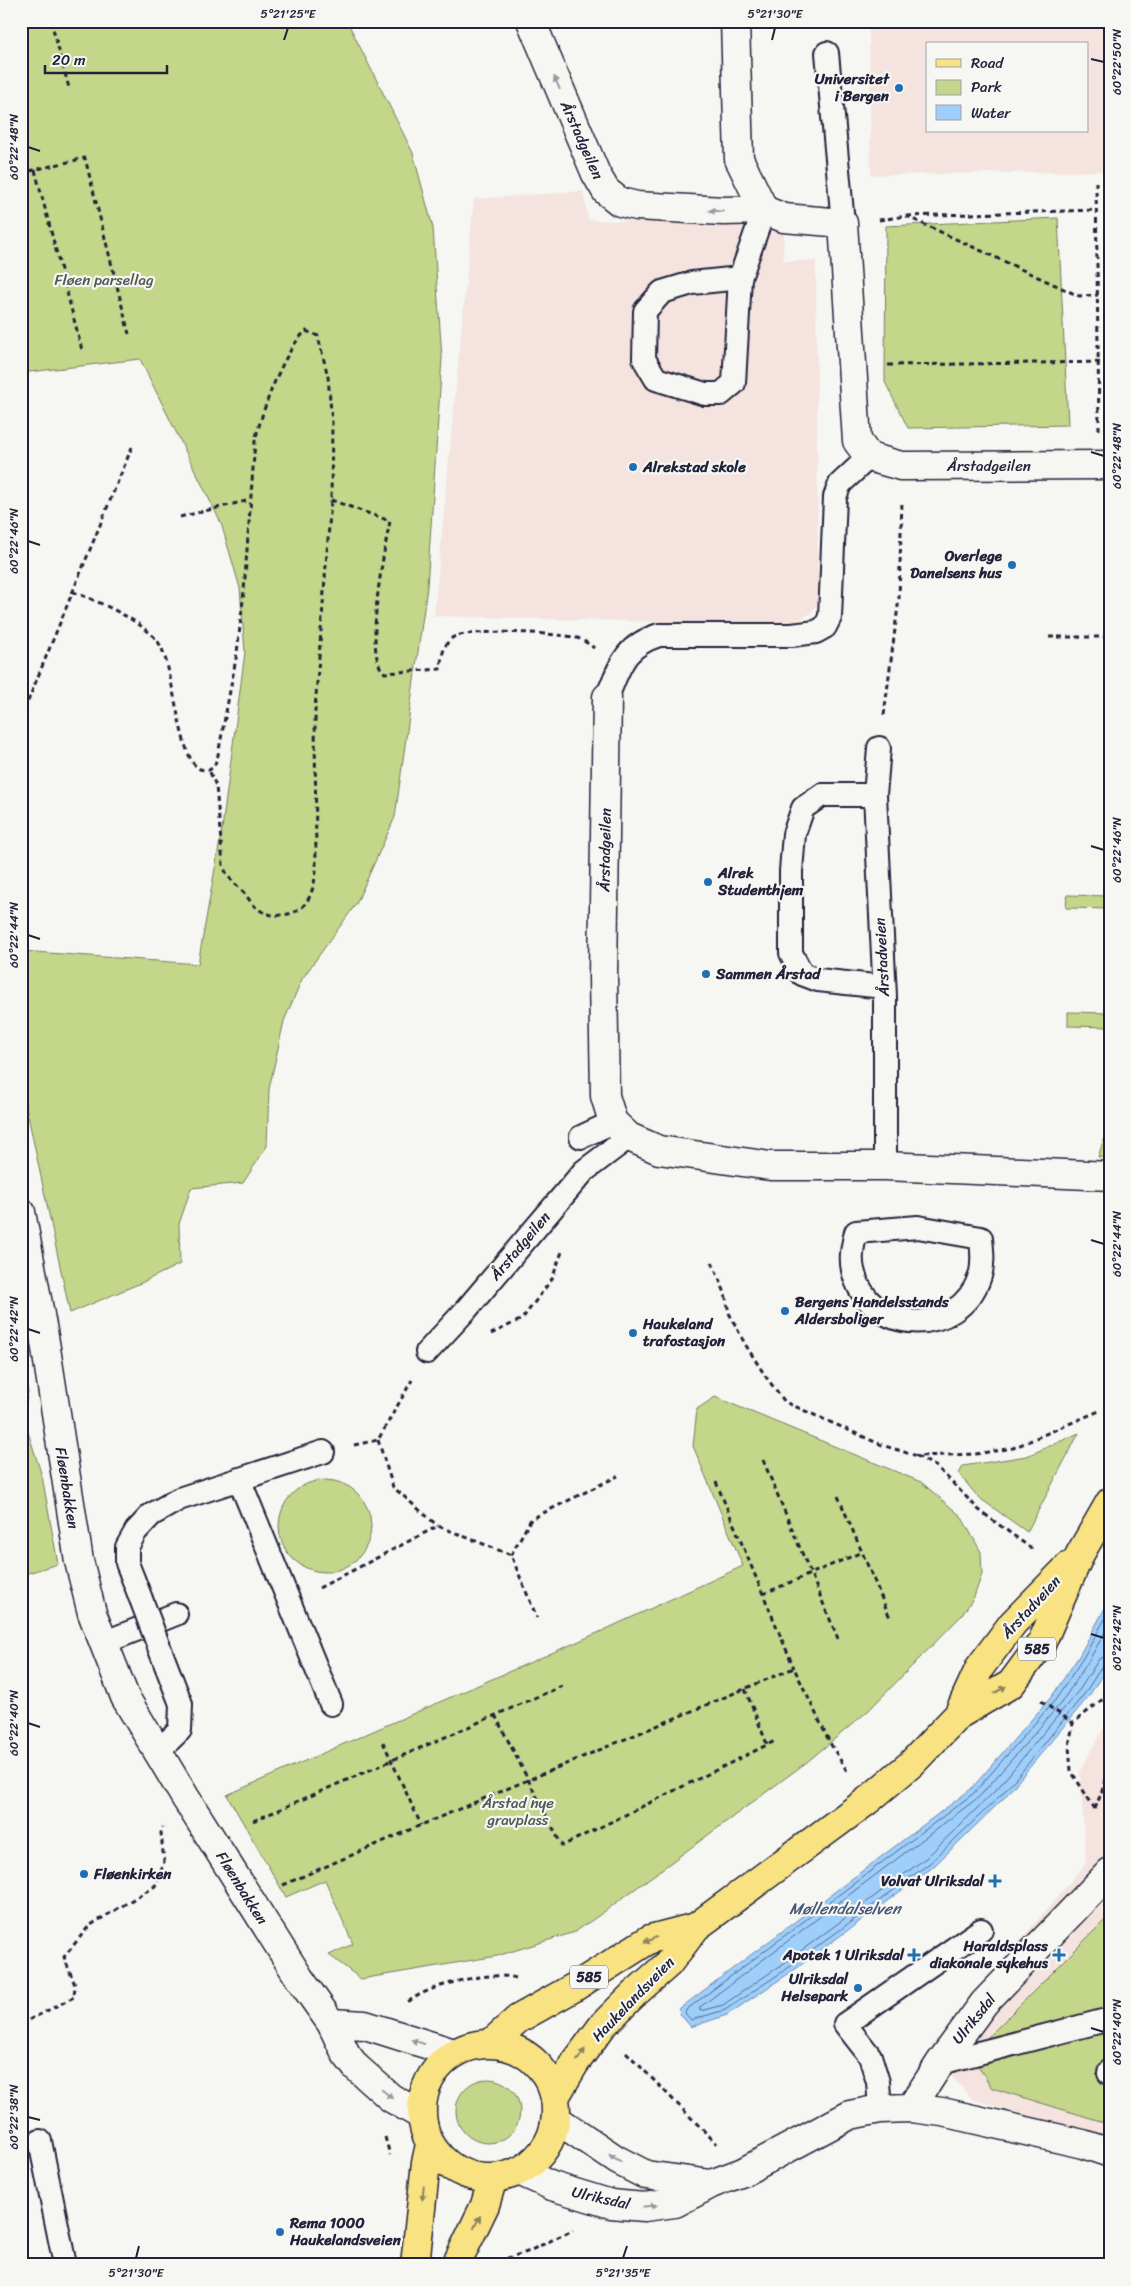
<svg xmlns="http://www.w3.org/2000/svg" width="1131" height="2286" viewBox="0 0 1131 2286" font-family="Sriracha,sans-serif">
	<rect width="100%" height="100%" fill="#f6f6f2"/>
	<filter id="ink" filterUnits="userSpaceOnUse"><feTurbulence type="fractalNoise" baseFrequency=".02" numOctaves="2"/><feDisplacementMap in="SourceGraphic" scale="10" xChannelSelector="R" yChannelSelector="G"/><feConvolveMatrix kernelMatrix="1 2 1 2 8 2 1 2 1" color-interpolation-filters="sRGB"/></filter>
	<g filter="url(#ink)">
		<path fill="#f4e3de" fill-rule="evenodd" d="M869 21H1110V171L871 175ZM927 44H1087V131H927Z
			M583 191 588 220 768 226 784 232 783 261H816L818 602 811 613 790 625 434 616 474 199Z
			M1110 1716V2140L972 2099 940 2063 931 2046 1086 1863 1080 1771Z"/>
		<path fill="#c4d68a" stroke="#737c62" d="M21 21H347L413 153 433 228 442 358 427 587 395 817 356 904 302 979 284 1021 269 1089 267 1146 243 1183 191 1188 179 1224 180 1264 143 1282 70 1313 21 1083V951L198 964 222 829 245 652 240 588 221 523 140 359 21 373Z
			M1058 218 1068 425 908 428 885 382 886 226Z
			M1067 895 1110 896V909L1066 908Z
			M1068 1012 1110 1013V1027L1068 1026Z
			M1104 1139H1110V1158L1098 1157Z
			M21 1357 28 1392 24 1411 28 1432 42 1476 58 1564 21 1575Z
			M715 1397 921 1482 961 1516 981 1552 982 1574 974 1597 962 1615 868 1711 807 1762 601 1914 575 1932 497 1956 361 1979 329 1955 353 1944 325 1880 286 1897 227 1795 602 1631 743 1566 693 1446 697 1409Z
			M1079 1433 1027 1532 978 1497 959 1474 963 1466 1027 1456Z
			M279 1526a46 46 0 1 1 92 0a46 46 0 1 1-92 0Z
			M1110 1915V2124L992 2088 971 2054Z
			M456 2111a32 32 0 1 1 64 0a32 32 0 1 1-64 0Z"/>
		<path fill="#9ecffb" stroke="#6c8aae" d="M1110 1599V1662L1089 1696 1004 1798 933 1867 797 1968 727 2015 691 2027 680 2014 679 2009 971 1789 1052 1696 1079 1656Z"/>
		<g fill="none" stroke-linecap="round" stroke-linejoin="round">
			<path stroke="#546788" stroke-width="1" d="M1110 1610 1083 1658 1056 1699 974 1793 686 2010 685 2013 691 2020 725 2010 794 1964 930 1863 1001 1795 1023 1770 1085 1693 1104 1663 1110 1661
				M1110 1623 1088 1662 1061 1703 979 1797 700 2007V2011L723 2005 790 1959 926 1858 996 1790 1080 1689 1099 1659 1110 1654"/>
			<defs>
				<path id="lane" d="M827 53 843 223
					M740 278 734 383 721 394H705L656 379 644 359 645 311 662 292 692 283 740 278 764 210
					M607 697C620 666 624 646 659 635H792L816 632 825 627 830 617 835 497 840 484 869 457
					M879 748 875 795 885 996V1166
					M875 795H822L803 808 794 834 791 871V953L802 974 818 980 884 987
					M581 1137 613 1122
					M918 1227 981 1238C982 1250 984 1263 980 1276 959 1339 868 1336 853 1270 850 1257 853 1245 856 1232Z
					M427 1352 465 1311 584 1171 629 1137
					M239 1479 331 1704
					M141 1599 127 1563V1547L136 1531 151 1515 179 1499 323 1452
					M103 1643 176 1614
					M158 1751 180 1730 181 1704 159 1647
					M940 2063 1110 2019
					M1109 2073 1110 2071
					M880 2109 878 2082 870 2056 845 2024 981 1930
					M40 2141 65 2265"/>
				<path id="street" d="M531 21 596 174 606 191 620 202 637 206 723 211 764 210
					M735 21 739 159 764 210 784 218 843 223 857 441 869 457 901 466 1110 465
					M607 697 603 976 605 1096 613 1122 629 1137 659 1150 770 1166H885L1110 1176
					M21 1212 45 1342 79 1561 92 1613 125 1697 185 1797 300 1979 331 2023 346 2054 356 2067 391 2098 421 2115
					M331 2023 365 2025 454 2053
					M911 2108 940 2063 984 2003 1110 1872
					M556 2119 617 2160 646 2175 711 2184
					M519 2171 552 2186 611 2204 644 2207 675 2203 711 2184 743 2172 850 2115 880 2109 911 2108 942 2112 1083 2144 1110 2153"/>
				<path id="primary" d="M958 1715 980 1667 1013 1623 1069 1566
					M422 2111a67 67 0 1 1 134 0a67 67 0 1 1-134 0Z
					M490 2044 518 2019 573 1988 650 1939 696 1927
					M555 2097 575 2063 603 2025 634 1994 668 1964 696 1927 867 1801 911 1764 958 1715 1011 1684 1042 1642 1080 1554 1110 1502
					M415 2265 426 2162 430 2145
					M456 2265 485 2205 493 2178"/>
			</defs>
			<use href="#lane" stroke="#22223b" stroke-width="26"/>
			<use href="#street" stroke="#22223b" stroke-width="31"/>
			<use href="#primary" stroke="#22223b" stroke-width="31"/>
			<path stroke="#22223b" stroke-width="3" stroke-dasharray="5 4" stroke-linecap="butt" d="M51 21 69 88
				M35 170 82 350
				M21 173 85 158 129 334
				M1096 182 1099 430
				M907 216 1096 210
				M879 220 906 216 1079 296 1098 295
				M21 347 23 355
				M888 365 1110 362
				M331 500 390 521C385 547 362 657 385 673L440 669C442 658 442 646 452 638 465 628 559 633 577 638 583 640 589 644 594 648
				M180 517 250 500
				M73 592C96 600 148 623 160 645 174 670 179 756 198 768 201 770 206 770 209 770L214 767 218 755 237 653 244 591 255 441C262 411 283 351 306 331L318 336 328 377 332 423 331 500 315 709 316 871C313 894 307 913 282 915 276 916 268 915 263 912 254 908 250 900 244 893 235 883 227 878 223 865L216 786 209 770
				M1049 637H1110
				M884 715 899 598 902 500
				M21 718 132 447
				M712 1262 725 1293 729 1313 745 1344 766 1377 785 1402 882 1445 917 1456
				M491 1334 522 1319 552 1279 563 1249
				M378 1440 393 1487 438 1526
				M354 1445 378 1440 412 1380
				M763 1460 839 1641
				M716 1482 794 1668
				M838 1496 891 1620
				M1032 1549 979 1510 937 1467 917 1456 976 1454 1013 1448 1099 1411
				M511 1555 531 1519 618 1476
				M319 1588 438 1526 511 1555 537 1618
				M763 1594 862 1552
				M745 1689 767 1744
				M1041 1701 1073 1723
				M495 1715 562 1846 777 1740
				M383 1742 421 1825
				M1095 1809 1071 1771 1069 1746 1073 1723 1103 1699 1110 1696
				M1095 1809 1110 1770
				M253 1821 562 1686
				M283 1885 421 1825 794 1668 830 1743 847 1771
				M408 2002C429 1985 490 1970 516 1978
				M21 2024 74 1997 75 1985 64 1957 89 1926 155 1886 164 1862 161 1833 163 1827
				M626 2052 717 2144
				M385 2137 390 2155
				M498 2261 527 2252 573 2230"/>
			<use href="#lane" stroke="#f6f6f2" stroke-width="22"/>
			<use href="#street" stroke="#f6f6f2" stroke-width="28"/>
			<use href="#primary" stroke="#f8e281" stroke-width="28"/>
			<defs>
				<path id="lane-bridge" d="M141 1599 159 1647"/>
			</defs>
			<use href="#lane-bridge" stroke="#22223b" stroke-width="26" stroke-linecap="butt"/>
			<use href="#lane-bridge" stroke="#f6f6f2" stroke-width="22"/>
		</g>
		<defs><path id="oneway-solid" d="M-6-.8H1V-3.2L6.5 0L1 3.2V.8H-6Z" transform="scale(1.25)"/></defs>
		<g fill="#9797a0">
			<use href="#oneway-solid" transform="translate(557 83) rotate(-113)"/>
			<use href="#oneway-solid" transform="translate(716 211) rotate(-177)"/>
			<use href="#oneway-solid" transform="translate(418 2042) rotate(-163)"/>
			<use href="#oneway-solid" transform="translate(387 2094) rotate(40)"/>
			<use href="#oneway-solid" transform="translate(615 2158) rotate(-148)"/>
			<use href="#oneway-solid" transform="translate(650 2206) rotate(-6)"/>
		</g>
		<g fill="#8d825e">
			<use href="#oneway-solid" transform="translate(1000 1690) rotate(-31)"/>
			<use href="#oneway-solid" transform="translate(650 1940) rotate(156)"/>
			<use href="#oneway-solid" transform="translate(581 2055) rotate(-55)"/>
			<use href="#oneway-solid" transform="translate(423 2193) rotate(96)"/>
			<use href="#oneway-solid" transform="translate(477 2222) rotate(-63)"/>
		</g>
	</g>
	<path fill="none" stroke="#22223b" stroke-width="2" d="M284 40 288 28M772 40 775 28M1091 59 1104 62M28 147 40 151M1091 452 1104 456M28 541 40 545M1091 846 1104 850M28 935 40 939M1091 1240 1104 1244M28 1329 40 1333M1091 1634 1104 1638M28 1723 40 1727M1091 2028 1104 2032M28 2117 40 2120M136 2258 139 2246M623 2258 627 2246"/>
	<g fill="#1f6fb2" stroke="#f6f6f2" stroke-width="2">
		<circle cx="899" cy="88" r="5"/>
		<circle cx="633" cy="467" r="5"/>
		<circle cx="1012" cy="565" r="5"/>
		<circle cx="708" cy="882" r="5"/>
		<circle cx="706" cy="974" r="5"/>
		<circle cx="785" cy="1311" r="5"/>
		<circle cx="633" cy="1333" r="5"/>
		<circle cx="84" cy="1874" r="5"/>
		<path d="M992.5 1873.5h5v5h5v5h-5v5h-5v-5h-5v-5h5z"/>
		<path d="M911.5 1947.5h5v5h5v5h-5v5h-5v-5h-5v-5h5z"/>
		<path d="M1056.5 1947.5h5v5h5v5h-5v5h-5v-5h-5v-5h5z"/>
		<circle cx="858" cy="1988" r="5"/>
		<circle cx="280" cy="2232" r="5"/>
	</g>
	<g text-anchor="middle" stroke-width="4.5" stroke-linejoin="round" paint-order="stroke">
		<g fill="#f6f6f2" stroke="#626272" stroke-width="1">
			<rect x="1018" y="1637.5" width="38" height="23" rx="4"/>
			<rect x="570" y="1965.5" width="38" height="23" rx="4"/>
		</g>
		<g font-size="14" font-weight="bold" fill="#22223b">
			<text x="1037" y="1654">585</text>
			<text x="589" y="1982">585</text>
		</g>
		<g font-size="15" font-weight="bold" fill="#22223b" stroke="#f6f6f2" text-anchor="start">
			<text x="889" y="84" text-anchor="end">Universitet<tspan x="889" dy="17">i Bergen</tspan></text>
			<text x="643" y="472">Alrekstad skole</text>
			<text x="1002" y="561" text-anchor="end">Overlege<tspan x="1002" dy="17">Danelsens hus</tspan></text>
			<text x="718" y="878">Alrek<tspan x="718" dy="17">Studenthjem</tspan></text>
			<text x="716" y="979">Sammen Årstad</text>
			<text x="795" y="1307">Bergens Handelsstands<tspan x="795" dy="17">Aldersboliger</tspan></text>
			<text x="643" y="1329">Haukeland<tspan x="643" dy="17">trafostasjon</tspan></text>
			<text x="94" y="1879">Fløenkirken</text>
			<text x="984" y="1886" text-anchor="end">Volvat Ulriksdal</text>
			<text x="1048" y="1951" text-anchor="end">Haraldsplass<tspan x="1048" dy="17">diakonale sykehus</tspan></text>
			<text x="904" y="1960" text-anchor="end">Apotek 1 Ulriksdal</text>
			<text x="848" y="1984" text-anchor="end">Ulriksdal<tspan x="848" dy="17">Helsepark</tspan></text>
			<text x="290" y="2228">Rema 1000<tspan x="290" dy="17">Haukelandsveien</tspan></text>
		</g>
		<g font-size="15" fill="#22223b" stroke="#f6f6f2">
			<text transform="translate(582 140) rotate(66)" y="5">Årstadgeilen</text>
			<text x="989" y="471">Årstadgeilen</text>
			<text transform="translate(605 850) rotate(-89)" y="5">Årstadgeilen</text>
			<text transform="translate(882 957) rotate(-93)" y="5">Årstadveien</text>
			<text transform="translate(520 1246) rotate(-50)" y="5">Årstadgeilen</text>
			<text transform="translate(67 1488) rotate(81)" y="5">Fløenbakken</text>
			<text transform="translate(1031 1607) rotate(-47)" y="5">Årstadveien</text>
			<text transform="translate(242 1888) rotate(58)" y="5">Fløenbakken</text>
			<text transform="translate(633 1999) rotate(-46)" y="5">Haukelandsveien</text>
			<text transform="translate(974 2019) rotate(-51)" y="5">Ulriksdal</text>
			<text transform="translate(601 2198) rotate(13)" y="5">Ulriksdal</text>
		</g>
		<g font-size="15" fill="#535853" stroke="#f6f6f2">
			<text x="104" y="285">Fløen parsellag</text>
			<text x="518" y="1808">Årstad nye<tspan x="518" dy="17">gravplass</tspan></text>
		</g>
		<g font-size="16" font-style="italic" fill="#475675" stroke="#f6f6f2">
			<text x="845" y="1914">Møllendalselven</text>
		</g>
	</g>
	<rect width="1131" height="2286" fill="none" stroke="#f6f6f2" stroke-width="55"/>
	<rect x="926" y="42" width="162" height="90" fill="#f6f6f2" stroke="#a1a1a9"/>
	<rect x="936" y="59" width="25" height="8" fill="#f8e281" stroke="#a1a1a9"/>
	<text x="971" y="68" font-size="15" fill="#22223b">Road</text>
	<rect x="936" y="80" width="25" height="15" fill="#c4d68a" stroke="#a1a1a9"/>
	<text x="971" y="92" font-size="15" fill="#22223b">Park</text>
	<rect x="936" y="105" width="25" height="15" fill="#9ecffb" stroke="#a1a1a9"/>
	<text x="971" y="118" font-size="15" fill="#22223b">Water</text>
	<path d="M45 65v8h122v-8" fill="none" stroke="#22223b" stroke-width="2.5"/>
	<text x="52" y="65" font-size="15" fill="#22223b" stroke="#f6f6f2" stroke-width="4" paint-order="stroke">20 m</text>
	<rect x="28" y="28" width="1076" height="2230" fill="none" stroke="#22223b" stroke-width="2"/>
	<g font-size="12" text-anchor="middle" fill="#22223b">
		<text x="288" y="18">5°21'25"E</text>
		<text x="775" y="18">5°21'30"E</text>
		<text transform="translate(1117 62) rotate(-90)" y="4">60°22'50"N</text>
		<text transform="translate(14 147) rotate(-90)" y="4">60°22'48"N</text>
		<text transform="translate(1117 456) rotate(-90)" y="4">60°22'48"N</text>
		<text transform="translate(14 541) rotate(-90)" y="4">60°22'46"N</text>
		<text transform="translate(1117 850) rotate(-90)" y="4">60°22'46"N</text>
		<text transform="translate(14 935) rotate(-90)" y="4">60°22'44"N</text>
		<text transform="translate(1117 1244) rotate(-90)" y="4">60°22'44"N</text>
		<text transform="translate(14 1329) rotate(-90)" y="4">60°22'42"N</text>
		<text transform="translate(1117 1638) rotate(-90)" y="4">60°22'42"N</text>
		<text transform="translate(14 1723) rotate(-90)" y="4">60°22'40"N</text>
		<text transform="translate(1117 2032) rotate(-90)" y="4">60°22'40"N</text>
		<text transform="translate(14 2117) rotate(-90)" y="4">60°22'38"N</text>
		<text x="136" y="2277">5°21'30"E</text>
		<text x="623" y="2277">5°21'35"E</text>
	</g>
</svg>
